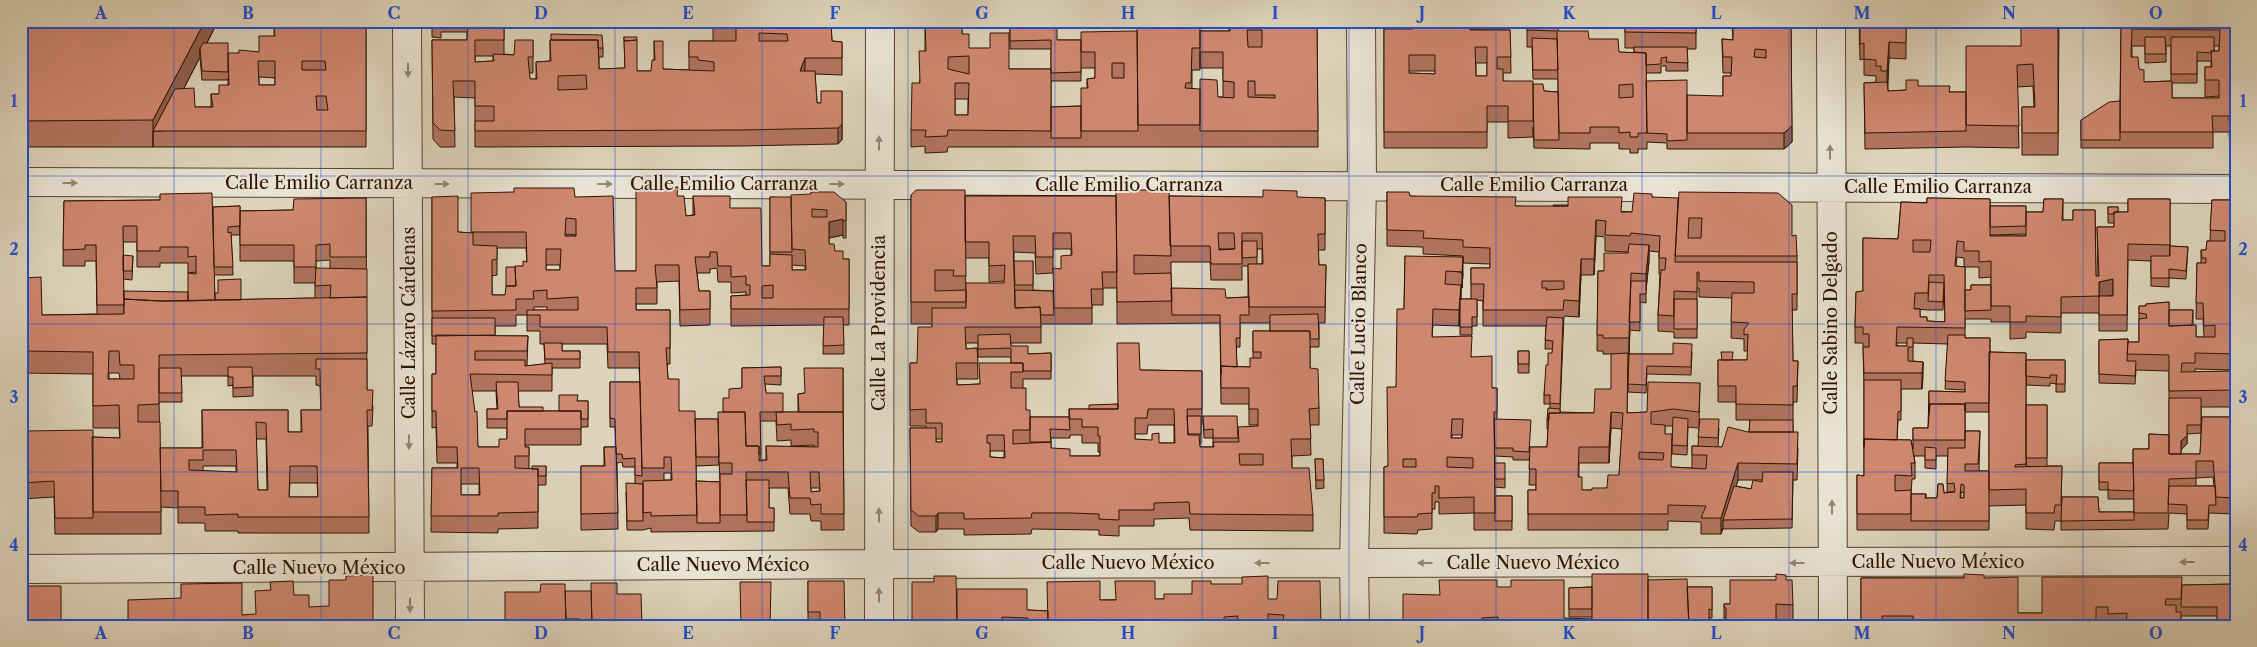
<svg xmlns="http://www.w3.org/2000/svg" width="2257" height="647" viewBox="0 0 2257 647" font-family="'Libre Caslon Text',serif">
	<rect width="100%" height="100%" fill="#ddd4bb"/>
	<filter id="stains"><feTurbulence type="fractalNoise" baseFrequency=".004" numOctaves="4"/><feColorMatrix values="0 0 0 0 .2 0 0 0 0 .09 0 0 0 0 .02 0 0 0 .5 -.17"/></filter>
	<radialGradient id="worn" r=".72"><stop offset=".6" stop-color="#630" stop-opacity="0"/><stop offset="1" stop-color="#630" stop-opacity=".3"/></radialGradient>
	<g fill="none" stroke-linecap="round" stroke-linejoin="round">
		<defs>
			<path id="minor" d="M407 21 410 626
				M1831 21 1833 626
				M21 182 2236 189
				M21 569 879 564 2236 561
				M879 626 880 21
				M1355 626 1354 563 1362 185 1361 21"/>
		</defs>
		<use href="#minor" stroke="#594330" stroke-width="30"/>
		<use href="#minor" stroke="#e9e3d3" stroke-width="28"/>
	</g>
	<path fill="#b2745f" stroke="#2d1302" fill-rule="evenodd" d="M21 21H218L207 43 228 55 239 53 259 52 274 36V24H288V21H366V147H21ZM200 57 202 80H228V78V85L219 94H211V107H195L184 88ZM259 77 275 78V85H259Z
		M432 21H504V54L514 55 533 40V73H529L530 79H536V62L550 61V40L603 48V57H599V69L625 68 624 37 637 71H651L654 60V41L663 69 689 70V41H713V26H675V21H842V27H831L832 41 842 42V75L815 74 817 103H821L842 91V140L838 144 741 146 475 147V98L454 97 455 147H440L433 139 432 40H467V32H441V38L432 37ZM475 56H493V61L475 62Z
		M925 21H979V23H962V34L969 48 1009 69H1051V49H1010V21L1057 40H1081L1200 31H1229V21H1317L1318 147H948L947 152 925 153V146L911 147V130L925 51ZM1200 52V68H1223V97H1218L1192 88V70H1200ZM1081 68H1095V78L1087 79V88L1081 106 1051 107V81H1081ZM955 99H968V115H955Z
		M1527 21H1585L1558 22V31L1589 39 1619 52 1634 53V48H1625V21H1696V49H1687L1688 71H1666V66H1661V73H1646V81L1687 102 1723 96V76H1731V73H1723L1722 39 1733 40 1732 24H1714V21H1791L1792 142 1784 149H1667V143L1647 142V149H1638V153H1630V149H1619V143H1590V149L1534 148 1533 127V137L1508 138V122H1487V148H1384V29L1510 30 1511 73H1503V81L1533 84 1544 91 1558 92V79H1533L1532 47H1527ZM1476 63H1487V76H1476ZM1409 71H1435V74L1409 73Z
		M1859 21H1906V59L1889 58 1888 86V91L1906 90 1918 86 1950 92H1966L2021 46 2034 24 2059 21 2058 155H2022V107H2034L2033 86 2017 87 2019 148 1966 147 1865 149 1864 83 1876 82V76L1864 75V59L1860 60Z
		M2236 21V149H2230L2229 132H2213V148H2081V120L2120 101 2121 23ZM2132 46H2145V63L2166 62V46H2171V81L2144 82 2139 69 2132 57ZM2214 46H2219V51H2214ZM2197 61H2211V67H2205V97L2219 96V98H2172V83H2197Z
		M1387 192 1410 196 1516 206 1632 212 1652 197 1792 236 1797 256V310H1792L1793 361H1798L1797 402H1793V432L1798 449 1797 480H1793L1792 528 1723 529V528L1721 534H1701V522L1668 521V530H1528V490H1536V485H1529L1530 455 1529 460H1513V457L1495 456V463L1505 479V488L1495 487V496H1512V530H1474V513L1439 514V502H1435V509H1432V529L1418 530 1417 534 1384 533V467L1388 466 1404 309 1405 256 1463 273 1462 288H1461V299H1471V268H1490V264L1463 263V256L1423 254V247L1387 246ZM1596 236 1605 237V251L1628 252 1604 271H1598L1597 351H1603V354H1615L1611 389 1594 413 1560 412 1564 316 1579 317 1581 275H1594ZM1649 251 1659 252V274H1660L1658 315V331L1674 332V338H1697V288H1699V297L1732 298 1731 338 1744 339V351H1748L1747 360H1718V402H1736V420H1750L1749 432 1722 447H1718L1719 428 1699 426 1700 383 1647 412 1627 413 1628 354H1629L1630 330 1640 331V302L1646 303V290L1649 261ZM1477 300 1483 301V326H1546L1545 349H1553L1552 353 1548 365 1544 395V404H1550V408L1547 420V429H1548L1547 447H1530L1497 419V388H1492L1472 357 1432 337 1433 325 1459 326 1460 310V335H1472V326H1477ZM1665 426H1673L1672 454 1687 455 1688 427 1699 428 1698 446H1692V468L1671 467 1665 434ZM1611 428 1622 429 1619 475 1607 488 1592 490H1582L1579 477V463H1609ZM1452 435H1462V438H1452ZM1738 480H1762V482L1751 489 1736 486Z
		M911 195 1169 196 1325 198V250H1318L1319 265H1326L1325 323H1319V347H1310V368L1319 408V425H1310L1311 455 1292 456V468L1313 515V531L1190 530 1189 518 1154 519V526H1119V536L1099 535V530L1032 529 1031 534 964 535V529H938L936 532H919L911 526 910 428H926V426H910V363H917L932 327V324H911ZM1053 249H1071V255L1061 269 1053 291 1033 290V261L1014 269V252L1035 253 1036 274 1053 273ZM1219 249H1234L1219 250ZM1257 249H1262V264H1257ZM965 258H989V282L1004 281V283L966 290ZM1171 262H1210L1211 280H1242V266H1248V297L1226 298 1171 288ZM1103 288H1117V324L1220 323 1221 404H1249V425H1258V426L1238 438 1203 416 1204 438H1213V447H1200V443H1201V425H1202V371L1140 370 1118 404 1089 409H1069V417H1030L1026 410 1023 388V379H1051V353L1028 354 1011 346V343H1041V324H1092V305H1103ZM1240 323H1270V331H1253V358L1250 367H1237L1236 347H1240ZM966 343H978V357H1011V363L979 384 957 385V379H978L977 348 966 349ZM1148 425H1174V443H1159L1135 439V434H1147ZM1070 435H1082V443H1098V452H1100V456H1070L1051 448V438H1070ZM936 439H942V442H936ZM990 451H1004V458L990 457Z
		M678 196 686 216 693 215V196L730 208 762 266H770V197L846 202V238H843V235L829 238V244L835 251 843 259H849V325H843L844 354H823L824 325 731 326V296L746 295V292L731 293V282H718L717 268 710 269V273H697L699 291H710V325L680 326 679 281 657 282V304H636V310H670V364H667L668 379 679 411 695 419H718L723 412 729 398 742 388V368L781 367V385L765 384 766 393 783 412H798V394L805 393 843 368 844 530H821V521H811L810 514H790L788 488H769V508H774V531L651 532V528L643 530H627L626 492 635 484V467H623L622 462 617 463 618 529 581 530V466H604V447H616L615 427H610V382H640L639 368H608L607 344H562V351H580V368H552V391H518L519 407 543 411H559L577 401H588V427H581V445H525V447H529V469H532L546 466V485H538V528L498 529V533L431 532 432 468H457V463H437L436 427 432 428V374H436V344H432V197L458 232 471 233 575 197 615 271H636ZM566 234 576 235V236H566ZM497 248H526L527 262 523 266 515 267 505 295H492V276L497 275ZM546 265H560V270H546ZM792 265 805 266V270H792ZM534 307H547V310H534ZM516 315H527V331H540V344H544L545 364 527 366 528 336H495V326H516ZM472 391H496L497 409H487V428H507V439L499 447H478ZM760 421H776L777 441 791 440V446L814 445V447L766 446V460H761ZM719 458 720 482 696 481V466L719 465ZM664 473H671V480H664ZM461 484H479V495H461ZM811 488H819L820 491 811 492Z
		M366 198 367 390 373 407 372 426H368L369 533H238V531H205V523H178V508L161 507V534H55L54 497 21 499V392L25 431 93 437 120 438 119 428H93V374L21 373V344L25 345V331H21V202L25 283 42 315 97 314 96 261H85V266H63L64 201 160 200 214 267 213 207 240 206V235H231L233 275H214L215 300 315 298V283H294V261H240V211L293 210ZM123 242H137V267H160V263H188V273L196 272V274L188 292 124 313 123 279 132 280 133 256 123 262ZM330 260V269L316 276V261ZM109 373H119L120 379H109ZM181 376H228V386L233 385V397L253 396V376H316V385L320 386 321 410H301V432H288V410H202V448H160L159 402H182ZM256 439H266L267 490H258ZM203 466H236V472L203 471ZM290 483H317L318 497H289Z
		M1927 198 1990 199V206H2026V212H2043L2044 199H2063V220H2073V210H2095L2096 276H2098L2097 227H2114V223H2108V207H2118V212H2128V199H2170V256V246L2188 247 2186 279 2169 278V287L2151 286V261L2128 260 2127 331H2099V313H2061V333L2026 332V338L2010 339V322H1991V319H1965V338H1990V352L2026 353V360H2065V392H2056V384L2050 383V386L2026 385V371V467H2035L2026 466V405H2047V466H2062L2061 502 2062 497H2098L2099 512H2134V499H2108V490H2099V463H2133V449H2149V434L2169 435V371L2136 370 2135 384 2099 383V340L2128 339V348V342H2139V306H2146V304L2169 302V310H2193V325H2196V337H2204L2203 319H2196L2197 263H2201V250H2206L2207 241H2210L2212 200H2236V370L2195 369V372L2233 371V375H2236V407H2201V433L2187 434V444L2181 450V454H2200L2202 417H2236V529H2234V514L2209 513 2208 529H2187V514L2169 513 2168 529 2061 530V521H2055L2054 530 2026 529V505L1989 506V530H1857V475L1864 476V389L1863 343H1855V327L1856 292 1863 291V238L1898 239 1901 202 1927 203ZM2026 234V236H1990V235ZM1957 257 1964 258V267L1956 266ZM1965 267H1979V278L1991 277V296V285H1971V290H1965ZM1944 291 1945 322 1927 321V317H1920V309H1915L1928 310H1943ZM1897 343H1907V346H1897ZM1913 343 1948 344 1945 389 1965 390V392L1929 391 1928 428H1913V449L1911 440H1897L1898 420H1901V389H1922L1923 362 1913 361ZM1989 398V477V471H1979L1980 431H1965V412H1989ZM1914 456H1925V468L1936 469V456H1948L1947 492H1954L1944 493 1943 484H1938L1937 498H1926V494H1911L1912 479H1915V463ZM2213 477 2214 486H2196V478ZM1961 492 1964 493V498H1961Z
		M1518 351H1529V373H1518Z
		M1692 352 1691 375 1647 374 1646 393 1628 392 1629 354H1673Z
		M1315 459H1323L1324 488 1316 489Z
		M1861 578H1984L2018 613H2042L2182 585 2236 584V626H2217V616H2181V626H2108V623H2096V626H1861Z
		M1648 580 1687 587H1712V618H1709V626H1592V617H1569V588L1592 587Z
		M1786 580 1793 605V621L1776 620V622H1724V604H1730Z
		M808 581 845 626H808Z
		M1211 584 1268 599 1321 626H957L1027 610 1048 611 1100 600 1164 599 1192 594Z
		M1497 587 1564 618 1592 626H1403L1439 595Z
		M540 592 617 594 642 626H566Z"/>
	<path fill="#915e4e" stroke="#2d1302" d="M205 21H218L200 56V49V57L162 131H153V147V120Z
		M1889 42V58L1887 87V71Z
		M805 58V74L800 71Z
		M842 124V140L838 144V128Z
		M1792 126V142L1784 149V133Z
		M843 219V235L829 238V222Z
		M1596 220V236L1594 275V259Z
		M1649 245V261L1646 290V274Z
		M1463 257V273L1462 288V272Z
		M1581 259V275L1579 317V301Z
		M2113 279V295L2099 298V282Z
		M1461 285V301L1459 326V310Z
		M1631 289 1629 354V338Z
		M1923 362V378L1922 389V373Z
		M1611 412V428L1609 463V447Z
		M2187 436V444L2181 450V441Z
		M1738 463V480L1725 520H1723V528L1721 534V518Z
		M938 513V529L936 532V516Z"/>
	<path fill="#cf876f" stroke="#2d1302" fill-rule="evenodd" d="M21 21H205L153 120 21 121Z
		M289 21H366V131H153L175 89 194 88 195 107H213L211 94H219V85H229L228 53H239V50L259 52V36H275L274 24H289ZM258 61H275V85H259ZM302 61H325L326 70H302ZM316 96H326L328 110H317Z
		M468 21H504V40H475V62L494 61 493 54 514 55 515 40H533V57H528L530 79H537L536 62 551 61 550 40H598L599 69 625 68 624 41 637 40V71H651L652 60H655L654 41H663V69L714 71V62L698 60V57H689V41H736V27H713V21H831L832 41 842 42V58H805L800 71H815L817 103H821V91H842V124L838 128 741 130 475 131V121H494V106H475V81H453L455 131 440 130 433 123 432 40H467ZM759 33 787 34 788 41H759ZM586 75 587 89 558 90V76Z
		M925 21H962V34H969V48H990V33H1009V69H1051V131L948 130 947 136 925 137 926 130H911L912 83H920L919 51H926ZM969 56V74L948 69V57ZM955 83H969L968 115H955Z
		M1010 21H1057V40H1081V72L1051 73V40L1010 41Z
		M1230 21H1317L1318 131H1200V79L1217 80 1218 97 1234 98V82L1223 81V52H1200V31H1230ZM1247 30H1262V47H1248ZM1248 81H1255V95H1275V98L1248 97Z
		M1413 21H1469L1470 30H1510L1511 57H1497V69H1503V81H1533V121H1508V106H1487V132H1384V29H1413ZM1475 47H1487V76H1476ZM1409 55H1435V74L1409 73Z
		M1527 21H1558V31H1588L1589 39H1618L1619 52 1646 53 1647 133H1638V137H1630V132L1619 133V127H1590V133H1559L1557 31 1527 30ZM1633 84V97L1619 98V85Z
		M1625 21H1696V33L1625 32Z
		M1733 21H1791L1792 126 1784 133H1687V95L1723 96V76H1731L1732 57H1723L1722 39 1733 40ZM1755 49 1766 50V58L1754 57Z
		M1860 21H1906V43L1889 42 1887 71H1881V66H1876V60L1864 59V43L1860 44Z
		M2034 21H2058V133H2022V107H2035L2033 64 2017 65 2019 126 1966 125V46H2021V24H2034Z
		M2130 21H2236V132H2230L2229 116H2212L2213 132H2120L2121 23H2130ZM2132 29 2220 30 2219 51H2211L2212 67H2205V80H2219V98H2172V81L2144 82V70L2139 69 2138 57H2131Z
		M1137 25H1200V48H1192L1191 83H1186L1185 88 1200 89V125H1138Z
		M1137 31 1138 131H1081V88H1088L1087 79 1095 78V52H1081V32ZM1112 63H1124V78H1112Z
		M551 34 602 35 603 48H598V40H551Z
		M624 37H637V40L624 41Z
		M2145 37H2165L2166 54H2145Z
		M2171 37H2214V51H2211V53L2197 52V74H2171Z
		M1532 38 1557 39 1558 70H1533Z
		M203 43H228V72L202 71 200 49Z
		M1634 47H1687L1688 63 1666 62 1667 57 1661 58V64L1646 65V53L1634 52Z
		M1687 80V140L1667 141V134L1647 133 1646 81Z
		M1906 80H1918V86H1950L1949 92H1966V131L1865 133 1864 83 1887 82 1888 91 1906 90Z
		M1533 84H1543L1544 91 1558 92 1559 140H1534Z
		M2120 101V140H2081V120L2109 102Z
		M1081 106V138H1051V107Z
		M678 187 677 196H684L686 216 695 215 693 196H730V208H761L762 266H770V254L792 255V270H806L805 250 792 249 791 195 811 194V192H834L846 202V221H843V219L829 222V244H834L835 251H843V259H849V309H731V296L750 295V285H746V276L731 277V266H718L717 252H710V257H695L699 291H710V309L680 310 679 265H655L657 288H636V310H670V348H666L668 379H679V411H695L697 515 651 516V512L643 513V481L672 480 671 457H664V468H642L639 352H608L607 327H540V315H527V310H578V297L547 299V290L533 291 534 299H516V310L432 311V197L458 196V232L473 233V245L497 246V259L492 260V295H505L506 286H516L515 266H523V261L527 262 526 232H471V193L514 192V188H574L575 197 613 196 615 271H636V188ZM812 209 827 210V217H812ZM566 218 576 219V236H565ZM546 249H561L560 270H546ZM773 285V298H762V286Z
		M916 190H965L966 276H953L954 270H935V291L966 290V302H911V195Z
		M1116 190H1169L1171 256 1134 255V274L1171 273 1172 301 1117 302Z
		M1263 190 1297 191V197L1325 198V234H1318L1319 265H1326L1325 307H1249L1248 264H1263L1262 233H1242V264H1211L1210 246H1170L1169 196 1263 197ZM1218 233H1234L1235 249 1219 250Z
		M1387 192H1409L1410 196 1516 197 1515 206H1568V197H1622L1621 212H1632L1634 193 1652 194V197L1678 198 1675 262H1797V294H1792L1793 361H1798L1797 386H1793V405L1736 404V386H1718V360H1747L1748 334 1744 335V329L1749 323 1731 322 1732 293H1754V282L1699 281V272H1697V292L1674 291V316L1658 315 1661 270H1665L1666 258H1659L1660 236 1631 233 1630 236 1605 235 1606 221 1596 220 1594 259H1581L1579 301 1564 300 1563 310H1483L1484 284H1471V268H1490V248L1463 247V240L1423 238 1424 231 1387 230ZM1542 281H1564V289L1546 290 1547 288H1542Z
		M1679 192 1778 193 1792 205V236L1796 235 1797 256H1675ZM1689 218H1702L1701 238H1688Z
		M212 193 215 300 188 301V273L196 274V256L188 257V247H160V251H137V226H123L124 305H97L96 245H85V249L63 250 64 201 160 200V194Z
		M965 196H1116L1117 272H1102L1103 289H1091L1092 308H1054L1053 268 1061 269V256L1072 255 1071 233H1053V257H1036L1035 236H1013L1015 308 1040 307 1041 327H965L966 349 977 348 978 363H956L957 385 980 384 979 363H1023V372H1011V388H1026V410H1030V430H1013V444L1051 442V448L1070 449V456H1100V436H1098V427H1082V419H1070L1069 409H1118L1117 343H1139L1140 370 1202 371V409H1187L1188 435H1199L1200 447H1214L1213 442H1239L1238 427 1258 426V409H1249V388H1221V366L1250 367V358H1261V352H1253V331H1310V368L1318 369 1319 408 1309 409 1311 439H1291L1292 468H1309L1313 515 1190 514 1189 502 1154 503V510H1119V520L1099 519V514L1071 513H1032L1031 518 964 519V513H938L936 516H919L911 510 910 428H936V442H942V423H926V409L910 410V363H917L918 327H932V308H966V283H1004L1005 265 989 266V242H965ZM1148 409H1174L1175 443H1159V433L1152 434V440L1135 439V418H1147ZM987 435H1004L1005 458 990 457V443H987ZM1239 454H1263V465H1240Z
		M770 197H791L792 252H770Z
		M366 198V257H330V244L316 245V267H294V245H240V211L293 210 294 199Z
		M1927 198 1990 199V236H2026V212H2043L2044 199H2063L2062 220H2073V210H2095L2096 276H2099L2097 227H2114V212H2128V199H2170V245L2128 244 2127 315H2099V296L2061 297V317L2026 316V322H2010V306H1991V261L1979 262V251H1964V242L1957 241 1955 266 1965 267V328L1897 327 1896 346H1907V338H1913V347H1908V361L1923 362 1922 373H1864L1863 347H1869V334H1863V327H1855L1856 292 1863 291V238L1898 239 1901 202 1927 203ZM1913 240H1931L1930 252H1913ZM1929 275H1944L1945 322 1927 321V317H1920V309H1914L1915 293H1928ZM2113 279V296H2099V282Z
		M2212 200H2236V354L2195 353V363H2182L2181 372 2233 371V375H2236V390L2169 391V355L2127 354 2128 342H2139V319L2147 318 2146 314 2139 313V306H2146V304L2169 302V326L2196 325V337H2215V325L2204 326 2203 303H2196L2197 263H2206V258H2202L2201 250H2206L2207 241H2225V231L2210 230Z
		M21 202H24L25 315H21Z
		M1553 205H1568V206H1553Z
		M240 206V226L228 227V233L231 232 233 267H214L213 207Z
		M1990 206H2026V226L1990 227Z
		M2108 207H2118V212H2114V214H2108Z
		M1242 241H1257V257L1242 258Z
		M1629 244 1649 245 1646 274 1631 273 1629 338H1603V335H1597L1598 271H1604V253H1628Z
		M2170 246 2188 247 2186 271 2169 269V278H2151V256H2170Z
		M123 255 133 256 132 271H123Z
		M1405 256 1463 257 1462 272 1446 271 1445 284 1461 285 1459 310 1433 309 1432 337 1472 336 1471 357 1492 356V388H1497V412H1494L1495 513H1474V497L1439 498V486H1435V493H1432V513L1418 514 1417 517H1384V467L1388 466 1387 387H1396L1397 309H1404ZM1452 419H1463L1462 438H1451ZM1447 457 1473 458V468L1447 467ZM1403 459H1416V467H1403Z
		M1014 261H1033V285H1015Z
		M506 267H515L516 286H506Z
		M316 268 367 269V297L330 298 331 285 315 286Z
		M41 277 42 315 124 314V299L160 301 367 297V353L159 355V404L138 405V422H160L161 512H93L92 437 120 438 119 405 93 406V352L25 351V278ZM109 351H119L120 365H134V379H108Z
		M241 279V300H215V293H218V280Z
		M1631 281H1646V294H1640V322H1629Z
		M1929 282 1944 283 1943 302 1928 301Z
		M1971 285H1991V310L1965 311V290H1971Z
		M1171 288 1225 289 1226 298 1249 297V315H1240V338H1236L1237 367 1221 366V374L1220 315H1172Z
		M1015 290 1053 291 1054 315H1041L1040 307 1015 308Z
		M124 291 188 292V301H160L124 299Z
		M1460 299H1477V317H1472V327H1460Z
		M1674 299H1697V329H1674Z
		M2169 310H2193L2192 325 2169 326Z
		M1318 314 1319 339H1310V331H1270V315Z
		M824 317H843L844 345 823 346Z
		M1547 317 1563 318 1560 404 1550 403V395H1544L1546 365H1548V353H1552L1553 341 1545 340Z
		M432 318H495V335L432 336Z
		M1010 334 1011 346H1028V354L1051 353V371H1023V363H1011V348L978 349V335Z
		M436 335 528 336 527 351H475V360H525V366L552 363V375L470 374 475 412 477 411 478 447H499V439H507V411H581V429H525V447H529V456H515V468L538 469V512L498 513V516H431L432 468H458L457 447H437L436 411H432V374H436ZM461 468H479L480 495H461Z
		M1948 335H1965V338H1990L1989 403H1965V411V404H1930L1929 411V391L1965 392V382L1945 381Z
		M2128 339 2127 361H2136L2135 376 2099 374V340Z
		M544 343H562V351H580V359H545Z
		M1673 343 1692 344 1691 367 1647 366 1646 385 1628 384 1629 354H1673Z
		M21 344 25 345V365L21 364Z
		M1518 351H1529V364H1518Z
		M1721 352H1733L1732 360H1722Z
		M1989 352 2026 353V464L2015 465V467L2062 466 2061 505H2055L2054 513H2026V489L1989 490Z
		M1628 353 1627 413 1647 412 1648 382 1700 383 1699 412 1673 409 1651 412V424L1665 425V434H1672L1671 467 1706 469 1707 455H1692V446L1722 447 1728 427 1748 432H1798L1797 464 1738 463 1721 518H1701L1706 506 1668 505V514H1528V490H1536V469H1529L1530 447H1547L1549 413H1594L1595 389H1611V354ZM1611 412 1623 413 1619 475H1608L1607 488H1592V490H1582V477H1578L1579 447H1609ZM1639 452 1664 453 1663 460 1639 459Z
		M316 359H367V390H373L372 410H367L369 517H238V514L205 515V507H178V491H161L160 448H203L202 410H288V432H302L301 410H321L320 369H316ZM256 422 266 423 268 490H258ZM203 450H236L237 472 189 470V460H203ZM290 466H317L318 497H289Z
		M2026 360H2065V384H2056L2057 375H2050V378L2026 376Z
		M228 367H252L253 387 233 388V377H228Z
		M781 367V376H764L766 393H783V412H760L761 454H759V446H746L745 412H723V398H729V389L742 388V368Z
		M159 368H181L182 393H159Z
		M804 368H843V412H799L798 394 805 393Z
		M1864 380H1901V411L1898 412 1897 440 1864 439V447Z
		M496 382H518L519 407H543V411H507V419H487V409H498Z
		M610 382H640L642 476 635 475V458L623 459 622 454H616L615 419 610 418Z
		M21 392H25V431L93 430V518H55L54 481 21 483Z
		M559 395H578L577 401H588V419H581V411H559Z
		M2169 398H2201V425H2187V436L2181 441V454H2169Z
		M1118 404V409H1089V405Z
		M1930 404H1965V440H1913V428H1928Z
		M2026 405H2047V458H2026Z
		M1548 408 1560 409V413H1549V420H1547Z
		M718 412H745L746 446H759V461L767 460 766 446 818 447V432H814V429L791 430V424L777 425 776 412H843L844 514H821V504L811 505 810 498H790L788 472H746L747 515H720V474H732V463H719ZM810 472H819L820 491 811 492Z
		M1187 416H1201V434H1188Z
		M1203 416H1237L1238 438H1213V429L1204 430Z
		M1030 417H1069L1070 430 1050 429 1051 442H1030Z
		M1673 417 1688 419 1687 446 1672 445Z
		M2202 417H2236V513H2234V498L2216 497 2213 461H2196V478L2169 479 2168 513H2134L2133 449H2149V434L2169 435V454H2200Z
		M695 419H718L719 457H696Z
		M1494 419 1531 420 1529 452 1513 451V448H1495Z
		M1700 419H1719L1718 438 1698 437Z
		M1750 420H1793V432H1749Z
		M1965 431H1980L1978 464H1965V471H1989V521H1911V494H1926L1925 498H1937L1938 484H1943L1944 493 1955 492 1954 483 1947 484 1948 448H1965ZM1961 484 1964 485V498H1960Z
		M1864 439 1911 440 1915 463H1911L1912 476 1895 475V491L1911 490V514H1857V475L1864 476Z
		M604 447H616L618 513 581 514V466H605Z
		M1925 447 1936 448V460H1925Z
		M1315 459H1323L1324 480H1316Z
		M1495 463H1505V479H1495Z
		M2099 463H2133L2134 491 2108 490V482H2099Z
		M532 466H546V476H538V469H532Z
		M1763 472H1793L1792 519 1723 520 1734 486 1751 489 1753 480 1762 482Z
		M746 480H769V508H774V522H747Z
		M696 481 720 482V523H697Z
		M626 483 643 484V521H627Z
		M2169 486H2215L2216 505H2209L2208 520H2187V505L2168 504Z
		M1495 496H1512V521H1495Z
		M2062 497H2098L2099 512H2134V520L2061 521Z
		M1592 574H1648V626H1592Z
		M1776 574 1786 575V580H1792L1793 605 1776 604V622H1793V626H1715L1716 622H1726V608L1724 607V604H1730V580H1776Z
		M1964 574 1984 575V578L2018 577V613H2042V577H2182L2181 599H2166L2165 605H2176V612H2181V626H2126L2127 613 2108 614V607H2096V625L1913 626V616H1882V626H1861V578H1964Z
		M373 575V626H128V600L181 598V584L242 583V615L256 614 255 591 271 590 270 582 293 581 294 595H309V607L329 606V580H346V576Z
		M934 576H956L957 626H912V582H934Z
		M1268 576V599H1277L1278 581H1320L1321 626H1241V621H1237L1238 616 1224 617V621H1212V626H1048L1047 582 1100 581V600H1116L1115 581H1155V599H1164V594H1192V581H1211V584H1242V577ZM1268 614 1284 615 1283 620H1268Z
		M1687 579 1689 626H1667V623H1648V580Z
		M1439 580H1497V587H1511V580H1564V618L1592 619V626H1498V617L1482 618V626H1403V594L1440 595Z
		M808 581H844L845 626H820V612H808Z
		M740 582H771L770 626H741Z
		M591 583H617V594H641L642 626H592Z
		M541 584H565L566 626H505V592H540Z
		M2236 584V624L2223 625 2222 622H2217V607H2181L2182 585Z
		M21 586H61V626H21Z
		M1592 587V609H1569V588Z
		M1687 587H1712V610L1709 609V626H1689Z
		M957 589H1027V610L1048 611V626H1028V618L1002 617V626H957Z
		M565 591H591L592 626H579L580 619H566Z"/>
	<defs><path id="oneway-solid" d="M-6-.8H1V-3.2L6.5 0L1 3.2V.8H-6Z" transform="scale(1.25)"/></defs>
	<g fill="#948575">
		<use href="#oneway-solid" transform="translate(408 70) rotate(90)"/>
		<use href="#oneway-solid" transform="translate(879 143) rotate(-90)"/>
		<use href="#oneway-solid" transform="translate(1830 152) rotate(-90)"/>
		<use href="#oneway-solid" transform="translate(70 183)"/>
		<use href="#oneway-solid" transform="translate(442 184)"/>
		<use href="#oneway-solid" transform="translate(605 184)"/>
		<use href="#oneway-solid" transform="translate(837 184)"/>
		<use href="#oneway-solid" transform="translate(409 442) rotate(90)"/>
		<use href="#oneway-solid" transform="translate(1832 507) rotate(-90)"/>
		<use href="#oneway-solid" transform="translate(879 515) rotate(-90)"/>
		<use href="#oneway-solid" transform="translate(2187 562) rotate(180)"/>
		<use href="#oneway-solid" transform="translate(1262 563) rotate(180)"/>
		<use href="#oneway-solid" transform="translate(1425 563) rotate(-180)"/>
		<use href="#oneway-solid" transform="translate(1797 563) rotate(-180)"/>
		<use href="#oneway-solid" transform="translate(879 595) rotate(-90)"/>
		<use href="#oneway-solid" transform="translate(410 605) rotate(90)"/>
	</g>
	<path fill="none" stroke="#1d4ed8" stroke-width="1" stroke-opacity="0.55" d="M174 21V626M321 21V626M468 21V626M615 21V626M762 21V626M908 21V626M1055 21V626M1202 21V626M1349 21V626M1496 21V626M1642 21V626M1789 21V626M1936 21V626M2083 21V626M21 176H2236M21 324H2236M21 472H2236"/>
	<g text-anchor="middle" stroke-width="4" stroke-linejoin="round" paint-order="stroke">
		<g font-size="18" fill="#2d1302" stroke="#e9e3d3">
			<text x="319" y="189">Calle Emilio Carranza</text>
			<text x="724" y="190">Calle Emilio Carranza</text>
			<text x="1129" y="191">Calle Emilio Carranza</text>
			<text x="1534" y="191">Calle Emilio Carranza</text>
			<text x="1938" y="193">Calle Emilio Carranza</text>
			<text transform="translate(409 323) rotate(-90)" y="6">Calle Lázaro Cárdenas</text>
			<text transform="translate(879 323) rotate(-90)" y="6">Calle La Providencia</text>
			<text transform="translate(1831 323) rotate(-90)" y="6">Calle Sabino Delgado</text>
			<text transform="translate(1359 324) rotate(-89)" y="6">Calle Lucio Blanco</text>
			<text x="1938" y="568">Calle Nuevo México</text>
			<text x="1128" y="569">Calle Nuevo México</text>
			<text x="1533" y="569">Calle Nuevo México</text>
			<text x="723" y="571">Calle Nuevo México</text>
			<text x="319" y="574">Calle Nuevo México</text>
		</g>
	</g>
	<rect width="2257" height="647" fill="none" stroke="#ddd4bb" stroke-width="55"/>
	<rect x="28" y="28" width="2202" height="592" fill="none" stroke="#1d4ed8" stroke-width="2"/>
	<g font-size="16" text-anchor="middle" font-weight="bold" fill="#1d4ed8">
		<text x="101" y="19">A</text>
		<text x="248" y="19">B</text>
		<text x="394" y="19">C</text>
		<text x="541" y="19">D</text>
		<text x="688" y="19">E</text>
		<text x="835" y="19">F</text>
		<text x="982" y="19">G</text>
		<text x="1128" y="19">H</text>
		<text x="1275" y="19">I</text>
		<text x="1422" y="19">J</text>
		<text x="1569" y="19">K</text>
		<text x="1716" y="19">L</text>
		<text x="1862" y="19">M</text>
		<text x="2009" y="19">N</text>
		<text x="2156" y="19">O</text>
		<text x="14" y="107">1</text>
		<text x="2243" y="107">1</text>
		<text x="14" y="255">2</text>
		<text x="2243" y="255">2</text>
		<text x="14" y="403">3</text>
		<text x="2243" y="403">3</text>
		<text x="14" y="551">4</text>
		<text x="2243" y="551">4</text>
		<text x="101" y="639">A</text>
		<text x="248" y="639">B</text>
		<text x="394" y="639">C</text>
		<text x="541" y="639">D</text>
		<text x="688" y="639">E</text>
		<text x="835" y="639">F</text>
		<text x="982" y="639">G</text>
		<text x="1128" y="639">H</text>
		<text x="1275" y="639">I</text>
		<text x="1422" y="639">J</text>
		<text x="1569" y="639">K</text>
		<text x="1716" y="639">L</text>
		<text x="1862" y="639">M</text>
		<text x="2009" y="639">N</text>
		<text x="2156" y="639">O</text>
	</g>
	<rect width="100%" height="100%" filter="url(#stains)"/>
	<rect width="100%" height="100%" fill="url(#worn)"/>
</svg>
